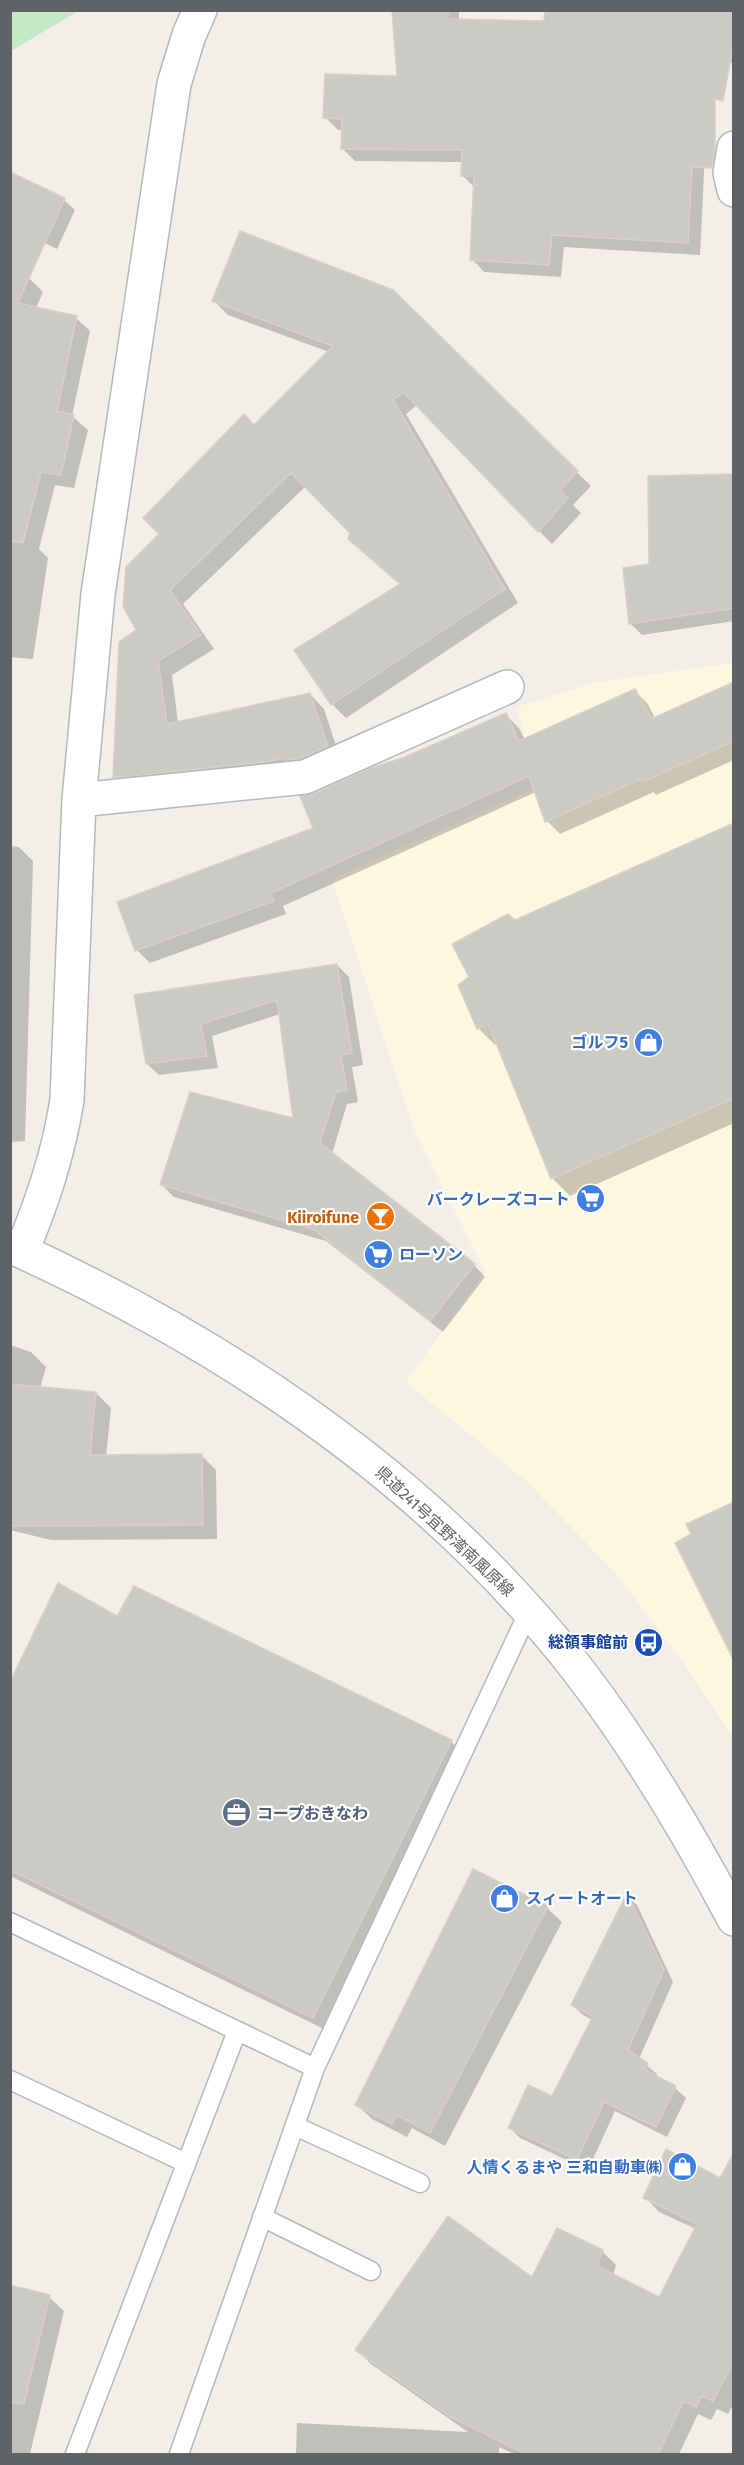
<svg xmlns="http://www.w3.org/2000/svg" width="744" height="2465" viewBox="0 0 744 2465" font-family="'Fira Sans','Noto Sans JP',sans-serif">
	<rect width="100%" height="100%" fill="#f1efe8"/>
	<path fill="#fef7e0" d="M733 663V1738L683 1662 615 1572 524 1479 406 1382 485 1271 413 1127 332 879 536 787 517 707 593 683Z"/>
	<path fill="#c5e8c5" d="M11 10H78V11L11 51Z"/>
	<path fill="#0003" d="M393 10H459V21L545 23 712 10 700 255 564 247 561 277 484 272 472 259 475 188 462 175 463 162 355 161 343 149V130H338L325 117 399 77Z
		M734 10V65L728 60Z
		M64 200 75 210 57 249 10 226Z
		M10 274 29 278 43 292 36 308 76 318 90 331 72 416 88 430 74 488 55 485 39 549 48 558 33 659 10 657Z
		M392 291 591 486 573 505 581 513 552 544 417 405 406 414 518 603 346 718 332 704 401 585 350 539 352 533 306 486 183 604 214 649 172 675 178 723 310 694 324 709 341 761 129 791 115 777 137 631 161 534 254 426 329 352 228 315 214 301Z
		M734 475V621L642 635 630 623 651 565Z
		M635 691 648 704 655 718 734 691V760L656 795 654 792 560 834 547 821 536 792 283 906 286 914 150 963 137 950 315 828 313 796 506 715 519 728 525 740Z
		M734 825V1123L570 1196 553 1179 498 1043 495 1045 478 1028 471 977 514 921Z
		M10 846 19 847 33 861 25 1141 10 1142Z
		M337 965 349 977 363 1065 352 1067 358 1102 347 1104 332 1154 474 1265 485 1277 443 1332 326 1241 174 1197 162 1185 295 1120 280 1014 212 1036 218 1068 159 1075 147 1064 135 996Z
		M10 1345 31 1352 46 1367 40 1388 96 1393 111 1408 106 1457 201 1455 216 1470 217 1539 51 1540 10 1530Z
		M118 1618 451 1741 465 1756 328 2031 10 1876V1685Z
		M474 1871 547 1908 562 1922 445 2146 412 2128 407 2137 372 2119 357 2105Z
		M627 1895 637 1905 673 1982 639 2059 657 2074 656 2078 675 2088 686 2098 667 2137 615 2111 588 2170 520 2138 510 2128 553 2098 592 2020 583 2015 572 2005Z
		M734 2186V2403L728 2414 717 2409 711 2420 698 2414 679 2454H514L499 2447V2454H296L297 2423 468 2432 371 2364 357 2350 602 2251 616 2265 613 2275 660 2299 696 2229 659 2212 645 2197Z
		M10 2286 49 2297 64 2311 30 2454H10Z"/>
	<path fill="#cccac5" stroke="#d6d1c6" stroke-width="1.5" d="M392 10H448V19L544 21 545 10H734V40L723 101 715 99V149L712 168 692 167 688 243 552 235 549 265 470 260 474 176H461L462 150 341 149 342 119 323 118 325 74 397 76Z
		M10 172 65 198 18 303 77 316 57 411 74 415 61 475 41 472 23 543 10 541Z
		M240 231 393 290 578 471 560 490 568 498 538 532 403 392 393 400 505 589 331 705 294 650 400 584 348 539 350 533 291 473 170 590 201 635 158 661 167 724 310 693 328 746 300 759 285 760 284 758 265 762 113 778 119 642 136 630 123 606 126 567 159 534 143 518 244 414 254 425 333 346 212 301Z
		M734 474V608L629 624 623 568 649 564 648 476Z
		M734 682V741L642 782 640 779 545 822 529 776 271 893 274 901 135 951 117 902 313 828 300 796 313 794 371 768 405 757 506 713 519 741 635 689 651 719Z
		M734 823V1098L551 1179 488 1023 477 1029 458 985 469 977 452 944 508 914 515 920Z
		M337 964 352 1053 341 1055 347 1090 336 1092 320 1143 475 1264 430 1321 313 1229 160 1185 190 1092 293 1118 277 1000 201 1024 207 1056 146 1064 134 995Z
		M10 1384 96 1392 90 1455 202 1454 203 1525 10 1526Z
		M734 1502V1661L675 1543 691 1534 686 1524Z
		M58 1583 117 1616 134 1586 452 1740 313 2018 10 1870V1682Z
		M473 1869 548 1906 430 2133 397 2115 392 2124 355 2105Z
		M627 1893 664 1970 628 2050 648 2063 645 2070 676 2086 656 2127 604 2102 577 2160 508 2128 528 2085 552 2096 593 2016 571 2005Z
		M666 2149 720 2178 734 2152V2361L713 2401 702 2396 696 2407 684 2401 658 2454H526L451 2417 355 2350 448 2216 532 2277 557 2228 603 2250 597 2266 659 2297 697 2224 643 2198Z
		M10 2285 50 2295 24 2404 10 2402Z"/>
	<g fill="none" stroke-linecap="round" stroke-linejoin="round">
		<defs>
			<path id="lane" d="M10 1922 315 2068
				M10 2080 186 2163
				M295 2126 420 2183
				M262 2217 371 2271
				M75 2454 237 2031
				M179 2454 315 2068 529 1611"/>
			<path id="street" d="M734 148 730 173 734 190
				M79 800 305 777 507 687
				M22 1251C43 1199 58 1156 67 1100L79 800 98 594 174 84 189 35 200 10"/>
			<path id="secondary" d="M10 1246C226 1344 431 1481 578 1670 638 1748 688 1832 734 1919"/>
		</defs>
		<use href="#lane" stroke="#b5b8bc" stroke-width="21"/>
		<use href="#street" stroke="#b5b8bc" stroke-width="36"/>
		<use href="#secondary" stroke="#b6babf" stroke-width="36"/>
		<use href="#lane" stroke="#fff" stroke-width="18"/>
		<use href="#street" stroke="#fff" stroke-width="33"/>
		<use href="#secondary" stroke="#fff" stroke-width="33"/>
	</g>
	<defs>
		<symbol id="shop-disc" viewBox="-11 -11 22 22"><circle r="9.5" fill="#3f7fe0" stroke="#fff"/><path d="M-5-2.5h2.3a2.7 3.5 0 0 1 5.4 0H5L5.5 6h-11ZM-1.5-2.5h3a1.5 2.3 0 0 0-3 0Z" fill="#fff"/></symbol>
		<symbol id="supermarket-disc" viewBox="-11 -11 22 22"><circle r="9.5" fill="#3f7fe0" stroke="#fff"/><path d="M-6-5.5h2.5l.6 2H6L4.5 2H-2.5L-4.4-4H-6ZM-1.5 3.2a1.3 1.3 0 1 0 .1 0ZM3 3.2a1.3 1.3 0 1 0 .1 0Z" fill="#fff"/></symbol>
		<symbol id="bar-disc" viewBox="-11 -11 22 22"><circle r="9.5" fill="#e8710a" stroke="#fff"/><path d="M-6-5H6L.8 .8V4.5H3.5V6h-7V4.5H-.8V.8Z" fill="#fff"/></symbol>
		<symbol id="bus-disc" viewBox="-11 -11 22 22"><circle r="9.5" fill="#1a4fb4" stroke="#fff"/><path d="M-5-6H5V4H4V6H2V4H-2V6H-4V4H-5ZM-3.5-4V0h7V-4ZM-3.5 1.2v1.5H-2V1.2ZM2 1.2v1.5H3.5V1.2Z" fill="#fff"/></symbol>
		<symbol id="office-disc" viewBox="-11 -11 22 22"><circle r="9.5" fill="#5c6f8a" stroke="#fff"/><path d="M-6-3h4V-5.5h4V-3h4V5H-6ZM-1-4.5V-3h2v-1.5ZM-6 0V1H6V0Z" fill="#fff"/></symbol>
	</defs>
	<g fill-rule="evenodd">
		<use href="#shop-disc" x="632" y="1026" width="33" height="33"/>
		<use href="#supermarket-disc" x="574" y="1182" width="33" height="33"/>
		<use href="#bar-disc" x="364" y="1200" width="33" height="33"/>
		<use href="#supermarket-disc" x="362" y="1238" width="33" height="33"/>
		<use href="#bus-disc" x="632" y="1626" width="33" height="33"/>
		<use href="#office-disc" x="220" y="1796" width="33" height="33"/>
		<use href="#shop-disc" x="488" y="1882" width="33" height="33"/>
		<use href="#shop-disc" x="666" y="2150" width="33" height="33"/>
	</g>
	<g text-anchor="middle" stroke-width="4.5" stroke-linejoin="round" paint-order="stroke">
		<g font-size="16" font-weight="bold" fill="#366cbe" stroke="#fff" text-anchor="end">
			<text x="628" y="1048">ゴルフ5</text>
			<text x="570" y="1205">バークレーズコート</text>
			<text x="399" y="1260" text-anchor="start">ローソン</text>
			<text x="526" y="1904" text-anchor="start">スィートオート</text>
			<text x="662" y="2173">人情くるまや 三和自動車㈱</text>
		</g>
		<g font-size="16" font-weight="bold" fill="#c56008" stroke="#fff" text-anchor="end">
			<text x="359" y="1223">Kiiroifune</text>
		</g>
		<g font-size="16" fill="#5f6368" stroke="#fff">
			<text transform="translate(445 1531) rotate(43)" y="6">県道241号宜野湾南風原線</text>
		</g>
		<g font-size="16" font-weight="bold" fill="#164399" stroke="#fff" text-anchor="end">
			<text x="628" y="1648">総領事館前</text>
		</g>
		<g font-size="16" font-weight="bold" fill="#4e5e75" stroke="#fff" text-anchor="start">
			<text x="257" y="1819">コープおきなわ</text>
		</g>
	</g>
	<rect width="744" height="2465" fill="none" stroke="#5f6368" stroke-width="24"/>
</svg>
